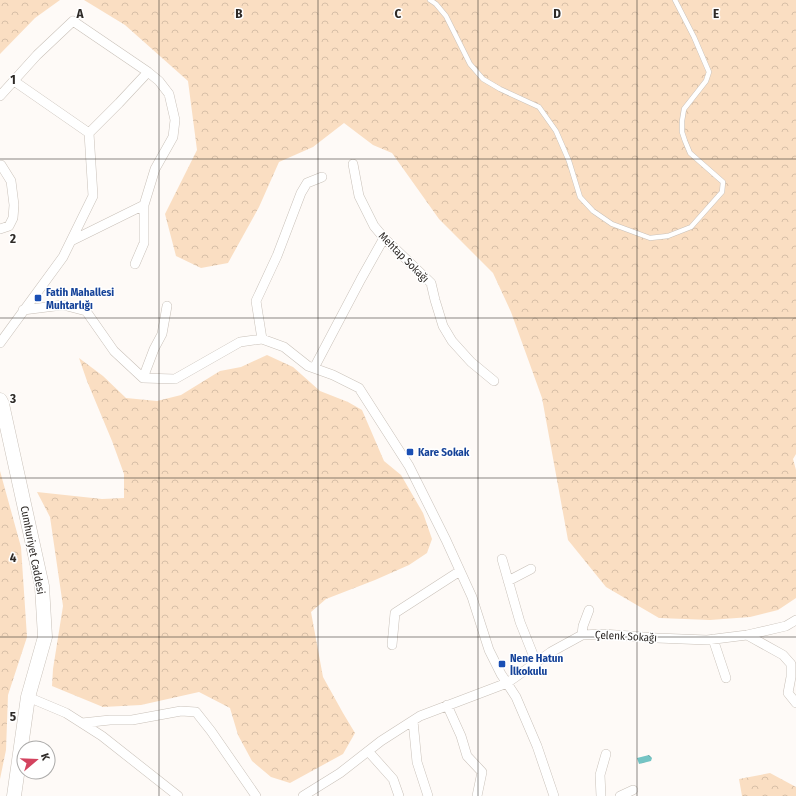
<svg xmlns="http://www.w3.org/2000/svg" width="796" height="796" viewBox="0 0 796 796" font-family="'Fira Sans Condensed',sans-serif">
	<defs>
		<pattern id="forest-crowns" width="20" height="18" patternUnits="userSpaceOnUse"><rect width="20" height="18" fill="#fadec2"/><path d="M2 6a3 3 0 1 1 6 0M12 15a3 3 0 1 1 6 0" fill="none" stroke="#d7bfa7"/></pattern>
		<pattern id="water-waves" width="16" height="10" patternUnits="userSpaceOnUse"><rect width="16" height="10" fill="#74c4c4"/><path d="M0 5q4-4 8 0t8 0" fill="none" stroke="#609f9f"/></pattern>
	</defs>
	<rect width="100%" height="100%" fill="#fefaf7"/>
	<path fill="url(#forest-crowns)" d="M0 0H60L35 18 0 54Z
		M84 0H796V454L793 459 796 470V598L778 610 750 617 710 620 659 618 606 587 568 540 542 398 511 312 493 273 439 219 392 153 373 145 344 123 313 147 279 162 259 207 228 263 201 268 176 256 165 214 197 150 188 81 125 25Z
		M267 355 293 367 320 391 348 402 362 410 384 461 401 475 423 513 432 539 427 553 409 565 375 580 326 599 311 612 323 677 343 713 355 733 343 754 290 783 271 777 252 761 238 735 230 708 199 692 141 705 103 707 52 686 53 669 63 606 50 517 37 492 102 499 124 498V474L112 441 87 381 79 358 103 376 126 398 157 401 181 395 220 371 241 367Z
		M0 471 21 547 27 637 8 695 6 750 0 779Z
		M770 773 796 787V796H742L739 779Z"/>
	<path fill="url(#water-waves)" d="M649 755 652 758 651 761 639 764 637 758Z"/>
	<g fill="none" stroke-linecap="round" stroke-linejoin="round">
		<defs>
			<path id="service" d="M430 0 436 4 446 16 470 64 483 79 500 89 539 107 556 131 569 161 580 197 593 211 612 224 650 238 668 236 691 227 722 192 723 182 690 153 685 141 682 132V121L684 109 706 81 709 72 694 37 675 0"/>
			<path id="minor" d="M14 81 89 133
				M0 96 37 55 73 21 148 72 119 103 89 133 93 196 63 257 0 343
				M353 164 359 196 374 226 384 238 431 283 435 300 443 326 452 341 471 362 494 381
				M0 165H1L11 181 14 205 13 218 9 226 0 229
				M71 241 144 205
				M135 264 144 243V205L155 169 173 137 175 120 169 94 159 81 148 72
				M23 310 63 305 86 311 114 351 143 378 175 379 240 342 262 339 284 347 308 366 333 375 359 388 409 466 446 540 472 597 489 650 501 674 516 697 537 746 554 796
				M262 339 256 301 277 256 301 193 307 183 322 177
				M314 368 361 279 384 238
				M143 378 154 349 162 334 167 306
				M502 559 520 622 536 662
				M508 581 531 569
				M582 635 583 626 589 610
				M747 635 783 655 791 664V677L788 693 796 703
				M713 639 726 678
				M392 645 395 613 460 571
				M28 697 66 713 102 736 178 796
				M447 705 461 736 467 756 482 772 477 796
				M413 721 417 762 428 796
				M82 723 110 720H132L181 711 196 712 211 731 256 796
				M368 751 393 779 399 796
				M303 796 340 773 381 741 420 716 507 683 551 652 582 635 603 634 657 638 707 640 747 635 786 626 796 620
				M601 796 600 775 606 754
				M620 796 633 790"/>
			<path id="primary" d="M0 400 2 404 42 586 45 637 28 697 14 796"/>
		</defs>
		<use href="#service" stroke="#c9c1b9" stroke-width="5.5"/>
		<use href="#minor" stroke="#c9c1b9" stroke-width="10"/>
		<use href="#primary" stroke="#c9c1b9" stroke-width="15"/>
		<use href="#service" stroke="#fff" stroke-width="4.5"/>
		<use href="#minor" stroke="#fff" stroke-width="9"/>
		<use href="#primary" stroke="#fff" stroke-width="14"/>
	</g>
	<path fill="none" stroke="#2e2a27" stroke-width="1" stroke-opacity="0.55" d="M159 0V796M318 0V796M478 0V796M637 0V796M0 159H796M0 318H796M0 478H796M0 637H796"/>
	<g fill="#1a4fb4" stroke="#fff" stroke-width="1.5">
		<rect x="34" y="294" width="8" height="8" rx="2"/>
		<rect x="406" y="448" width="8" height="8" rx="2"/>
		<rect x="498" y="660" width="8" height="8" rx="2"/>
	</g>
	<g text-anchor="middle" stroke-width="3" stroke-linejoin="round" paint-order="stroke">
		<g font-size="11" fill="#2e2a27" stroke="#fff">
			<text transform="translate(404 257) rotate(45)" y="4">Mehtap Sokağı</text>
			<text transform="translate(33 550) rotate(79)" y="4">Cumhuriyet Caddesi</text>
			<text transform="translate(626 636) rotate(3)" y="4">Çelenk Sokağı</text>
		</g>
		<g font-size="11" font-weight="bold" fill="#164399" stroke="#fff" text-anchor="start">
			<text x="46" y="296">Fatih Mahallesi<tspan x="46" dy="13">Muhtarlığı</tspan></text>
			<text x="418" y="456">Kare Sokak</text>
			<text x="510" y="662">Nene Hatun<tspan x="510" dy="13">İlkokulu</tspan></text>
		</g>
	</g>
	<g font-size="13" text-anchor="middle" font-weight="bold" fill="#2e2a27" stroke="#fff" stroke-width="3" stroke-linejoin="round" paint-order="stroke">
		<text x="80" y="18">A</text>
		<text x="239" y="18">B</text>
		<text x="398" y="18">C</text>
		<text x="557" y="18">D</text>
		<text x="716" y="18">E</text>
		<text x="13" y="84">1</text>
		<text x="13" y="243">2</text>
		<text x="13" y="403">3</text>
		<text x="13" y="562">4</text>
		<text x="13" y="721">5</text>
	</g>
	<g transform="translate(36 760) rotate(71)"><circle r="19" fill="#ffffff" stroke="#abaaa9"/>
	<path d="M0-3L7 15L0 10L-7 15Z" fill="#d3435f"/>
	<text y="-6" font-size="11" font-weight="bold" text-anchor="middle" fill="#2e2a27">K</text>
	</g>
</svg>
